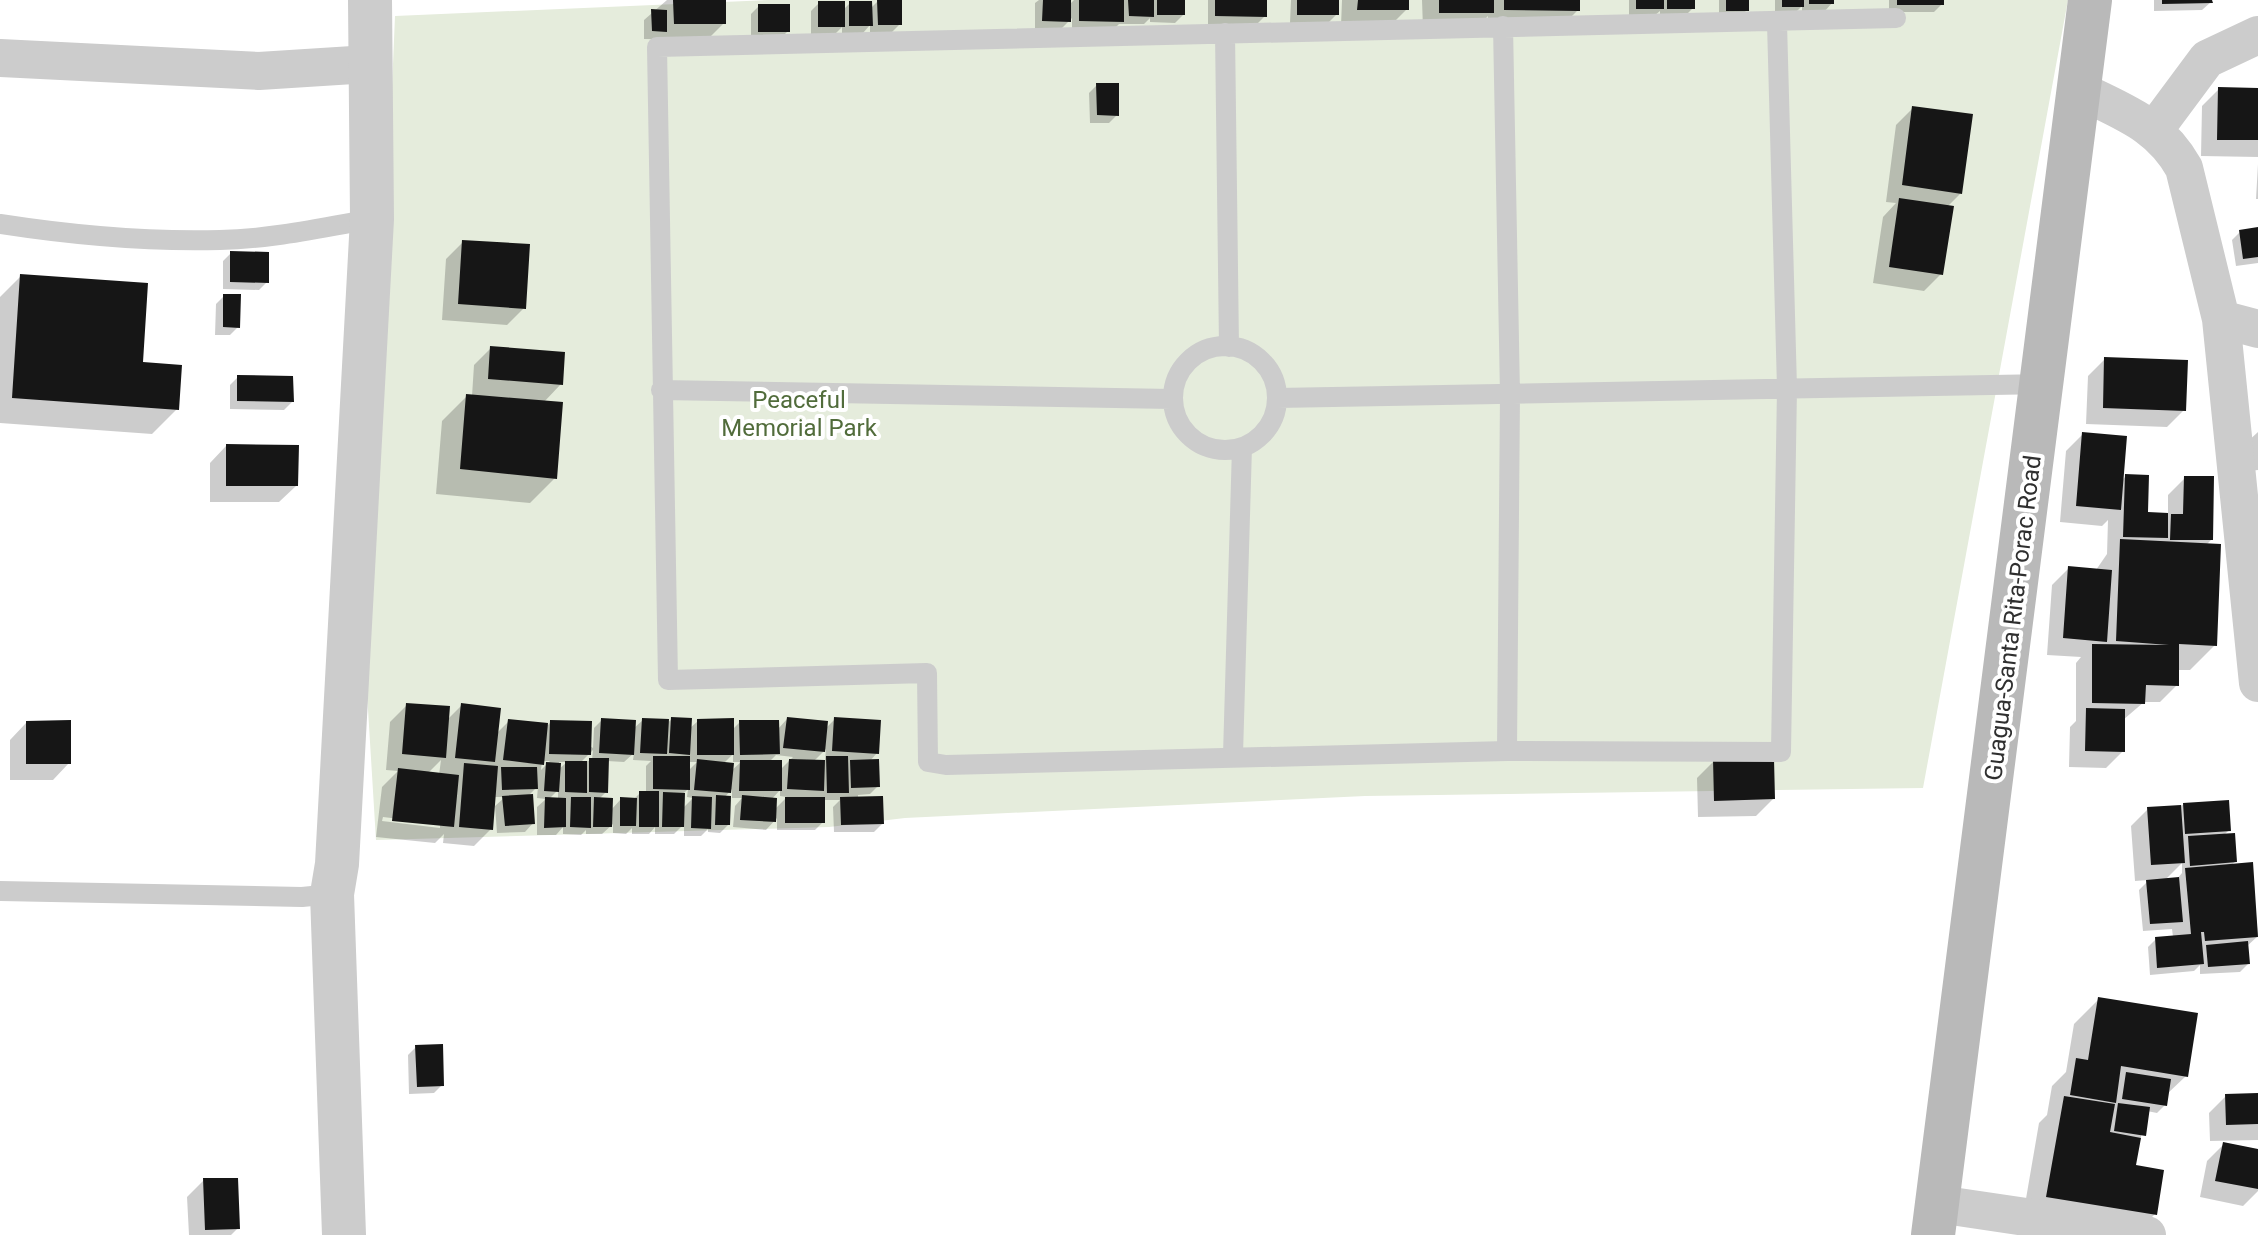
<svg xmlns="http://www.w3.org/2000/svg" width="2258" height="1235" viewBox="0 0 2258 1235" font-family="Roboto,sans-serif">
	<rect width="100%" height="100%" fill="#fff"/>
	<path fill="#e5ecdc" d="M769 0H2068L1923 788 1365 796 905 818 829 827 376 840 367 693 395 16Z"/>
	<path fill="#0003" fill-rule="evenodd" d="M667 0H724V23L707 40 644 39V20Z
		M1039 0H1069V5L1074 0H1183V15L1175 23 1150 22V18L1144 24H1119L1114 29 1072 28V18L1061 29H1035V3Z
		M1208 0H1265V16L1257 24H1208Z
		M1291 0H1337V14L1329 22 1290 23Z
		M1342 0H1407V9L1390 26H1341Z
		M1422 0H1578V10L1561 27 1488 26V16L1475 29H1423Z
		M1629 0H1693V8L1685 16H1660V11L1654 16H1629Z
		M1719 0H1747V10L1739 18H1719Z
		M1775 0H1832V3L1824 12 1802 11V6L1794 14H1775Z
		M1889 0H1942V4L1934 12H1889Z
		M2154 0H2210L2211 2 2202 10 2154 11Z
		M878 1 900 24 892 32H870V25L863 33H842V27L835 34H811V11L819 3 843 10 850 3 870 9Z
		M759 6 788 31 780 39H751V14Z
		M1097 85 1117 115 1109 123H1090L1089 93Z
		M2219 89 2258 90V157L2201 156 2202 106Z
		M1913 108 1960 194 1947 207 1941 274 1924 291 1873 283 1883 217 1896 203 1886 202 1896 125Z
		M2258 164V199H2256Z
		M2258 229V263L2236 266 2232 240 2240 232Z
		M463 242 524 308 507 325 442 320 446 259Z
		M231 253 267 282 259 290 223 289V261Z
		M21 276 140 364 177 409 152 434 0 423V297Z
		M224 296 238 327 230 335H215L216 304Z
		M491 348 561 384 544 402 555 478 530 503 436 494 442 421 467 396H472L474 365Z
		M2105 359 2184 410 2167 427 2086 424 2088 376Z
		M238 377 292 402 284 410 230 409V385Z
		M2258 432V470L2249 471 2246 443Z
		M2083 434 2121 481 2126 476 2146 514 2168 515V495L2185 478 2211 540 2206 545 2215 645 2190 670H2177V685L2160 702H2144L2123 720V751L2106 768 2069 767 2070 727 2076 721V663L2081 657 2047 655 2052 585 2069 568 2096 570 2107 554 2108 520 2102 526 2060 522 2066 451Z
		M226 446 296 486 279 502H210V463Z
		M407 705 446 721 462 705 496 734 509 721 548 725 551 722 593 748 594 728 602 720 633 729 643 720 666 724 672 719 689 729 698 721 732 730 740 722 778 729 787 719 825 729 835 719 877 753 869 762 878 786 870 794 858 795V798L882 824 874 832H834L833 807 840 800H823V822L815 830H777V818L766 830 733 827 735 806 742 798H729L728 825 720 833 708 832V829L701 836H684V824L674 834H655V827L649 834H632V828L626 834 613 833V824L602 834H586V830L581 835 563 834V827L556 835H537V807L546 799 537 798 538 786 528 796 533 823 525 832 497 833 495 806 505 797H494L491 829 474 846 443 843 444 834 435 843 376 837 382 787 398 771 386 770 390 722ZM826 749 825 760 813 762ZM593 750 592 760 580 763ZM634 753 633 760 651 761 646 766V793H640L633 800 621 799 611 810 599 799 606 792 607 761 624 762ZM733 754V762H741L731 771 723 764ZM776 755 793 757 780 770 769 762ZM441 760 439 775 427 774ZM542 761H550L541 770ZM559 762H567L558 770 559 764ZM688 762H697L688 771ZM688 789 687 797 693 798 683 808V794ZM732 789V798H724ZM558 790V799H549ZM780 790V796L787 797 774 810 771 800ZM383 817 440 824V828L382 821Z
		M26 723 69 763 53 780H10V740Z
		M1714 761 1773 799 1756 816 1698 817 1697 778Z
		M2184 805 2229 830 2223 836 2235 862 2230 866 2251 865 2258 936 2246 947 2248 964 2240 972 2200 974V965L2194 971 2150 975 2148 947 2156 939 2173 937 2172 929 2143 931 2139 890 2149 880 2135 881 2131 826 2148 809ZM2182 863V873L2176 880 2164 881Z
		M2099 999 2186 1076 2167 1094 2165 1105 2157 1113 2147 1111 2134 1167 2155 1214 2134 1235 2022 1222 2039 1123 2047 1115 2052 1086 2066 1072 2074 1024Z
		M416 1047 442 1085 434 1093 409 1094 408 1055Z
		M2258 1095V1140L2210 1141 2209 1113 2226 1096Z
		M2224 1144 2258 1151V1191L2243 1206 2200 1197 2207 1161Z
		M204 1180 238 1228 231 1235H189L187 1197Z"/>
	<path fill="#161616" d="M673 0H726V24H674Z
		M877 0H902V25H878Z
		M1043 0H1071V22L1042 21Z
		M1079 0H1124V22L1079 21Z
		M1128 0H1154V17L1129 16Z
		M1157 0H1185V15H1157Z
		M1215 0H1267V17L1215 16Z
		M1297 0H1339V15H1297Z
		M1358 0H1409V10H1357Z
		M1439 0H1494V13H1439Z
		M1504 0H1580V11L1504 10Z
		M1636 0H1664V9H1636Z
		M1667 0H1695V9H1667Z
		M1726 0H1749V11H1726Z
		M1782 0H1804V7H1782Z
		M1809 0H1834V4H1809Z
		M1897 0H1944V5H1897Z
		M2162 0H2212L2213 3 2162 4Z
		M818 1H845V27H818Z
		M849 1H872L873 26H849Z
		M758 4H790V32H758Z
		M651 9 667 10V32L652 31Z
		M1096 83H1119V116L1097 115Z
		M2218 87 2258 88V140H2217Z
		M1912 106 1973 114 1962 194 1902 185Z
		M1899 198 1954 206 1943 275 1889 267Z
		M2258 227V257L2243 259 2239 230Z
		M462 240 530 244 526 309 458 304Z
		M230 251 269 252V283L230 282Z
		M20 274 148 283 143 362 182 365 179 410 12 398Z
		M223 294H241L240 328 223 327Z
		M490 346 565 352 563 385 488 379Z
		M2104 357 2188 360 2186 411 2103 408Z
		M237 375 293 376 294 402 237 401Z
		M466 394 563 402 557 479 460 469Z
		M2082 432 2127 436 2121 510 2076 506Z
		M226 444 299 445 298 486H226Z
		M2125 474 2149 475 2148 512 2168 513V538L2123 537Z
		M2184 476H2214L2213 540H2170L2171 514H2183Z
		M2120 539 2221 544 2217 646 2179 644V686L2146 685 2145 704 2092 703V644L2169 645 2116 641Z
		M2068 566 2112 570 2107 642 2063 638Z
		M406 703 450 706 446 758 402 754Z
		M461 703 501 708 495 762 455 758Z
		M2086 708 2125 709V752L2085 751Z
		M671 717 692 718 690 755 669 753Z
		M787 717 828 721 825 752 783 748Z
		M834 717 881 720 879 754 832 751Z
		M601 718 636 720 634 755 599 753Z
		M642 718 669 719 667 754 640 753Z
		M734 718V755H697V719Z
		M508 719 548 723 544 765 503 760Z
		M71 720V764H26V721Z
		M550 720 592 721 591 755 549 754Z
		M739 720H779L780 754 740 755Z
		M653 756H690V790L653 789Z
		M826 756H848L849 793H827Z
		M589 758H609L608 793 589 792Z
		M697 759 734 763 731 793 694 790Z
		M789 759 825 760 824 791 787 789Z
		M879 759 880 787 851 788 850 760Z
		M1713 759H1774L1775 799 1714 801Z
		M740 760H782V791H739Z
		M565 761H587V793L565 792Z
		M546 762 561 763 559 792 544 791Z
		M464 763 498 766 493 830 459 827Z
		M501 767H537L538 789 502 790Z
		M398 768 459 775 454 827 392 821Z
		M639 791H659V827H639Z
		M663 792 685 793 684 827H662Z
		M533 794 535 824 505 826 502 796Z
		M716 795 731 796 730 825H715Z
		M742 795 777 798 776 822 740 820Z
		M692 796 712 797 711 829 691 828Z
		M883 796 884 824 841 825 840 797Z
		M545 797 566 798V827L544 828Z
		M571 797H591V828L570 827Z
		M594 797 613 798 612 827H593Z
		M620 797 637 798 636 826H620Z
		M785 797H825V823H785Z
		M2229 800 2231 831 2185 834 2183 803Z
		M2181 805 2185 863 2151 865 2147 807Z
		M2235 833 2237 862 2190 866 2188 836Z
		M2253 862 2258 937 2205 941 2204 932H2201L2204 964 2157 968 2155 937 2191 934 2185 868Z
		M2179 877 2183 922 2150 924 2146 880Z
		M2248 941 2250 964 2208 967 2206 945Z
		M2098 997 2198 1013 2188 1077 2121 1066 2116 1103 2070 1095 2076 1058 2088 1060Z
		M443 1044 444 1086 417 1087 415 1045Z
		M2126 1072 2171 1079 2167 1106 2122 1099Z
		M2258 1093V1124L2226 1125 2225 1094Z
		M2064 1096 2115 1104 2110 1132 2141 1138 2136 1165 2164 1170 2157 1215 2046 1197Z
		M2118 1103 2150 1107 2146 1136 2114 1131Z
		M2223 1142 2258 1149V1189L2215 1181Z
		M203 1178H238L240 1229 205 1230Z"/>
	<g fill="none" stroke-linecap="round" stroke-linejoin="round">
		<path stroke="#ccc" stroke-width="20" d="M1777 23 1787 388 1781 752 1507 751 946 765 928 762 927 673 668 680 657 47 1896 18
			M1503 26 1510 394 1507 751
			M1225 33 1229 347
			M0 224C71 235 147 242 220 240 271 239 321 228 372 219
			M1173 398a52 52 0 1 1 104 0a52 52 0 1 1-104 0Z
			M661 390 1172 399
			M1277 398 2042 384
			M1233 755 1242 447
			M0 891 302 897 332 894"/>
		<path stroke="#ccc" stroke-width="38" d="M0 58 259 71 369 64
			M2079 90C2122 112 2159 123 2184 168L2221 319 2258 683
			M2155 129 2207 59 2258 35
			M2221 319 2258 329
			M1938 1204 2147 1235"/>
		<path stroke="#ccc" stroke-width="44" d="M344 1235 332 894 337 864 372 219 370 0"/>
		<path stroke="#b9b9b9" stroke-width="44" d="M1933 1235 2090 0"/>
	</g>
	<g text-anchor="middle" stroke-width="8" stroke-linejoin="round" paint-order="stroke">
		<g font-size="24" fill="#516c3b" stroke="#fff">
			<text x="799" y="408">Peaceful<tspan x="799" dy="28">Memorial Park</tspan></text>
		</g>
		<g font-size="24" fill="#2f2f2f" stroke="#fff">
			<text transform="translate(2013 618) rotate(-83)" y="8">Guagua-Santa Rita-Porac Road</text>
		</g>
	</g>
</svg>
